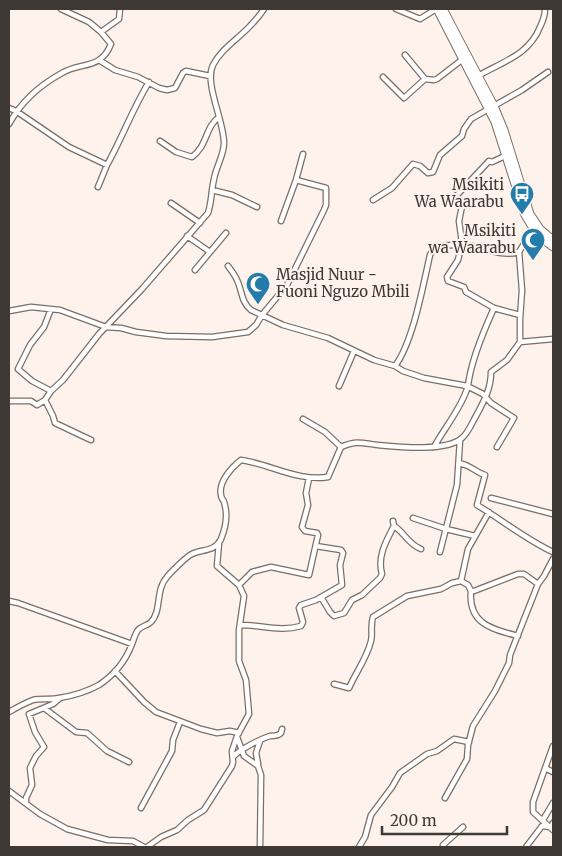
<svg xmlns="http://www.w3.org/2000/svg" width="562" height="856" viewBox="0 0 562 856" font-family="Merriweather,serif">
	<rect width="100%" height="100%" fill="#fef2ec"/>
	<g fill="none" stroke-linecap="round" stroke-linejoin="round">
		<defs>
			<path id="minor" d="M61 9 89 22 101 32
				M396 9 420 19 436 9
				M405 55 425 79
				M99 60 115 70 138 77 159 88 167 90 175 88 183 73 186 71 210 76
				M478 76C502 62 529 55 540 27 543 21 545 15 545 9
				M383 77 404 98 425 79 434 80 437 79 463 59
				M9 108 16 111 69 147 107 165C122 138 133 108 149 82
				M9 124C21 102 40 85 62 73 80 62 101 70 111 44L101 32 119 19 120 9
				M160 141 176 152 192 157C208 145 205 127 219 117
				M98 187 107 165
				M212 190 232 195 257 207
				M373 200 392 188 413 164 420 166 428 173 433 172 440 155 462 136 464 129 471 119 522 90 548 72
				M171 203 200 223
				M281 221 296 180 303 154
				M187 236 210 252
				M519 252 522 290 520 319V342
				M228 266C231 270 235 275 237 280 242 290 241 302 251 310L283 325 328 338 374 360 395 366 403 371 424 378 467 386 483 394 491 403 514 418 497 447
				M195 270 226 233
				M494 308 466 292 464 287 448 281 447 277 458 260 462 243 459 221 462 206 458 200 457 195 489 161 492 162 507 155
				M9 311 31 307 60 310 106 327 121 328 136 332 166 336 212 337 248 332 256 325 262 315 287 285 324 210 326 205V188L296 180
				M395 366C413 342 423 286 430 255L435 246C446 246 457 244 468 245 486 248 500 257 519 252L525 242 537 235
				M339 386 354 351
				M51 391 32 381 18 369 30 345 44 327 51 309
				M45 400 53 416 55 423 91 440
				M10 401H31L37 405 45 400 51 391 63 380 99 334 142 289 208 213C212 201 211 191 214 179 216 167 224 155 224 143 224 121 204 83 213 65 221 49 238 39 250 26 255 21 260 15 264 9
				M303 419 325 432 341 447
				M434 447C445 427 460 410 467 389 469 382 469 377 471 370 476 349 485 328 494 308L520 315
				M459 463C473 466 473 471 485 475L477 505C502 520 527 540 553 552
				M491 498 553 514
				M413 518 446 529 475 536
				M394 526C405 533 408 544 421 549
				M440 552 457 485 460 440
				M461 581 468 549 489 512
				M239 585 252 572 271 567 309 575 318 535 317 533 305 531 302 527 308 505 306 493 309 478
				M471 591C468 624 492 629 518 636
				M321 597 330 612 334 616 344 613 352 600 362 595 380 578 382 574C377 557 386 541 394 526L393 521
				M9 601 18 603 132 644
				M240 625C262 625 280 632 301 626L303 622 299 608 301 605 316 600 342 585 340 565 343 553 341 550 316 546
				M115 671 144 702 156 712 201 729 217 733 230 731 239 733
				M334 684 349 688C356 672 367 658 371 641 373 633 370 626 373 617L407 596 441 589 452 583 461 581 468 585 471 591H474L518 574H524L538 584
				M44 708 76 732 87 733 107 751 129 762
				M9 712C16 708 25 703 33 700 41 698 51 700 59 698 72 696 88 691 99 685 114 675 126 660 132 644 134 639 135 634 138 630 141 626 147 626 151 622 162 611 155 590 167 577 171 572 187 556 192 554 202 549 215 552 221 539 226 527 228 514 224 502 223 499 221 498 221 495 218 482 232 467 241 460 270 464 299 482 328 477L341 447C356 440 362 443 378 445 399 447 446 452 462 438 468 433 472 423 476 416 484 401 491 389 491 372L507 360 520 342 553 339
				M237 737 244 756 258 766 261 775 260 847
				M553 746 533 802V812L553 830
				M233 757C239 750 260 739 270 736 275 735 277 737 281 733L282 729
				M258 764 256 753 260 741
				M545 768 553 772
				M9 791 40 814 67 829 108 840 133 841 144 847
				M445 798 467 759 468 745 473 726 495 691 509 663 510 655 538 584 544 576 553 559
				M26 802V798L32 785 30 768 36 756 44 747 35 732 29 714 53 704 60 698
				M141 808 172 751 173 740 180 722
				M543 820 553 803
				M147 847 161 837 177 830 188 820 204 810 232 766 233 762 232 751 237 736 249 714 246 680 239 661V630L244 596 239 585 217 566 219 543
				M359 847 365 837 371 815 392 787 400 773 427 754 437 751 454 739 469 742
				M444 847 443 845 463 827
				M526 847 542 826 551 827 553 823"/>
			<path id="primary" d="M437 9 495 122 525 215 537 235 553 247
				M443 9 494 106 504 130 530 214 540 229 553 240"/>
		</defs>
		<use href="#minor" stroke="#7b6d67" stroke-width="7"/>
		<use href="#primary" stroke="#7b6d67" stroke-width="9"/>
		<use href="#minor" stroke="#fff" stroke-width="4.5"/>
		<use href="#primary" stroke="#fff" stroke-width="7"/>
	</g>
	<defs>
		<symbol id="bus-pin" viewBox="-11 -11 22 30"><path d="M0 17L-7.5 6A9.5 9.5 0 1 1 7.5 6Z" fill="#247cab" stroke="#fef2ec"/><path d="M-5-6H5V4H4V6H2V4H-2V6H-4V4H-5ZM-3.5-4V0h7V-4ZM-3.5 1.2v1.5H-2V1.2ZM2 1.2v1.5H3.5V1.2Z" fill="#fff"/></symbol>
		<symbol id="mosque-pin" viewBox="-11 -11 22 30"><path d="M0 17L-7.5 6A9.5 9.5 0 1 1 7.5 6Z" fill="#247cab" stroke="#fef2ec"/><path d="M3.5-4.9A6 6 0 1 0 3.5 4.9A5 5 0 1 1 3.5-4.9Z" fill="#fff"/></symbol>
	</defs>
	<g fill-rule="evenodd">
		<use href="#bus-pin" x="508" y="180" width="28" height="38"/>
		<use href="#mosque-pin" x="519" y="226" width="28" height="38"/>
		<use href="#mosque-pin" x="244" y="270" width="28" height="38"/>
	</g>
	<g text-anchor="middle" stroke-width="4" stroke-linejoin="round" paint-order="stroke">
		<g font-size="15" fill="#3f3936" stroke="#fef2ec" text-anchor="end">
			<text x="504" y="190">Msikiti<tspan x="504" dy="17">Wa Waarabu</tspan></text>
			<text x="516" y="236">Msikiti<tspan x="516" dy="17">wa Waarabu</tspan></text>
			<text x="276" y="280" text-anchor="start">Masjid Nuur -<tspan x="276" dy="17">Fuoni Nguzo Mbili</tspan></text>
		</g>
	</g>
	<rect width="562" height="856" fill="none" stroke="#3f3936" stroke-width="20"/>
	<path d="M382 826v8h125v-8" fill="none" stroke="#3f3936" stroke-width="2.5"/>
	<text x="390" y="826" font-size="15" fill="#3f3936" stroke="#fef2ec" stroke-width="4" paint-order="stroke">200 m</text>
</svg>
